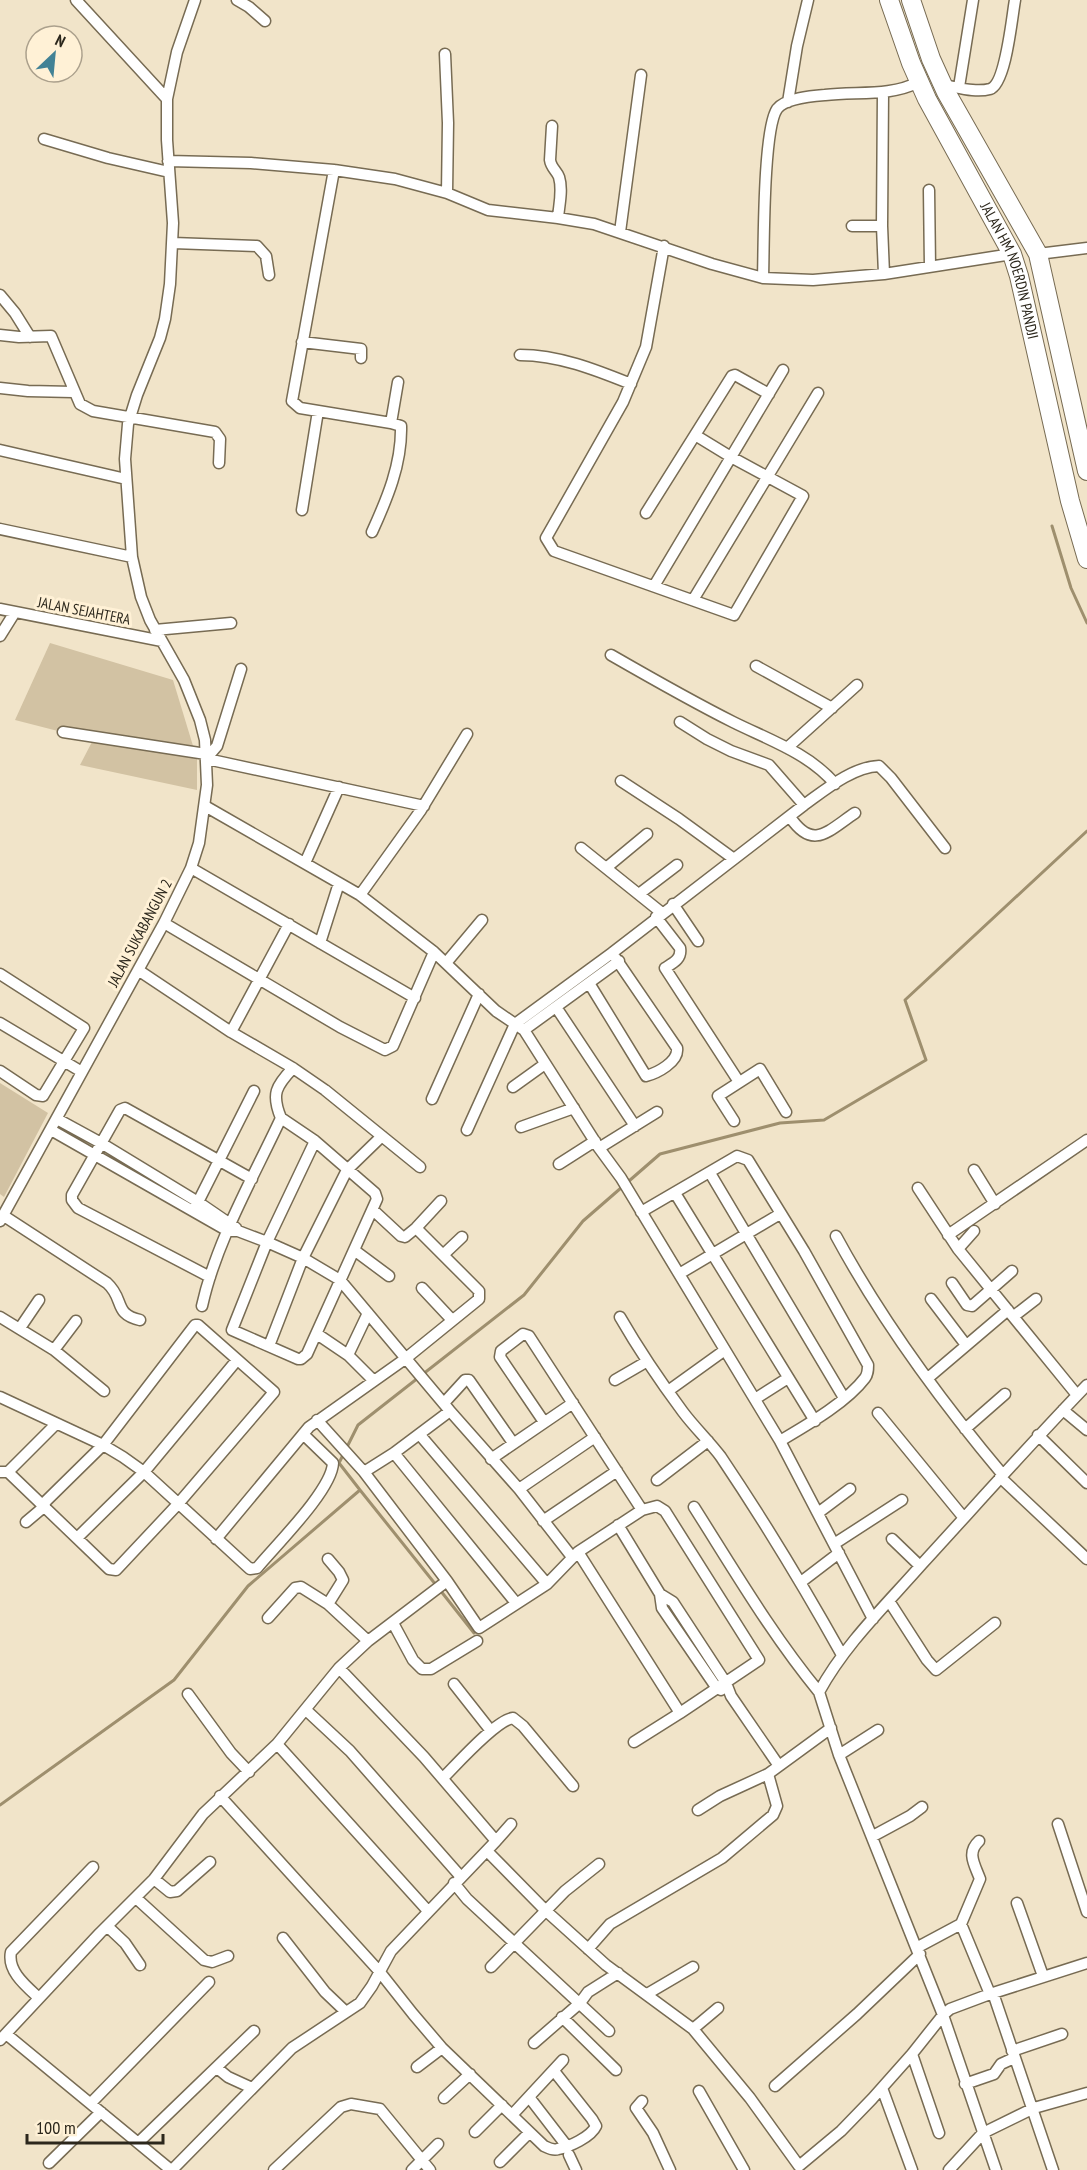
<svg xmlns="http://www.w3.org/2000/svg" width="1087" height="2170" viewBox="0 0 1087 2170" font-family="'PT Sans Narrow',sans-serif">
	<rect width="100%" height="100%" fill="#f1e4c9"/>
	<path fill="#d2c2a3" d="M50 643 173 680 197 759V790L80 765 93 740 15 720Z
		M0 1083 48 1113 4 1197 0 1194Z"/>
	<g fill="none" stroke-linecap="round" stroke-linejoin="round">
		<path stroke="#9e8f6e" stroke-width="3" d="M1052 526 1071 588 1087 623
			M346 1449 358 1425 524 1295 583 1221 660 1154 780 1123 824 1120 926 1060 905 1000 1087 831
			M360 1490 436 1585
			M440 1590 474 1633
			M0 1805 174 1680 248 1586 360 1490 339 1463 343 1455"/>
		<defs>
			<path id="minor" d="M76 0 167 99
				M237 0 249 7 265 21
				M445 54 448 123 447 193
				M943 85C957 87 975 93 990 89 1006 84 1012 16 1015 0
				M959 87 973 0
				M883 92 882 226 884 274
				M788 102 797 46 808 0
				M552 126 550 160C551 168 557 171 559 177 563 190 559 205 558 218
				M44 139 108 158 169 172
				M168 161 251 163 334 170 395 179 447 193 488 210 558 218 594 224 712 264 763 278 813 280 884 274 1012 254
				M334 170 292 401 300 408 391 423 401 426C402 464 387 499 372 532
				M929 190 930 267
				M852 226H882
				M620 232 641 75
				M173 243 257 246 266 256 269 275
				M664 246 646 347 623 402 546 538 554 551 734 615 803 496 731 457 695 435
				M1038 254 1087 248
				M763 278C764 247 763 130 777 109 785 98 812 96 825 95 857 91 889 97 919 82
				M0 295 15 313 30 337
				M0 335 19 337 51 336 80 404 93 411 215 432 220 439 219 463
				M302 342 361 349V358
				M520 355C559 355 596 370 631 384
				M0 388 28 391 73 392
				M391 423 398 382
				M0 450 126 479
				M302 510 318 411
				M646 513 732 376 735 375 769 394
				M0 529 132 557
				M654 586 783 370
				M693 600 818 393
				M0 609 162 641
				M155 630 231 623
				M0 636 15 612
				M611 655C651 678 691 701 733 722 767 739 809 753 835 784
				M756 666 832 708
				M680 722 707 739 731 751 769 765 804 805
				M63 732 206 754 211 753 217 746 241 669
				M787 748 857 685
				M207 759 424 806
				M621 781 679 819 734 859
				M205 806 360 895 434 952 496 1011 524 1030 599 1148 621 1178 780 1441 873 1619
				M790 817C813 851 828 831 855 813
				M581 848 662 913
				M305 863 339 787
				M191 868 415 998
				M606 868 647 834
				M639 894 677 865
				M360 895 421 810 467 734
				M673 904 698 941
				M656 917 680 948C682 959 673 963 665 968L739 1082
				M164 923 340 1027 385 1050 393 1046 434 952
				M320 943 339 883
				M446 963 482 920
				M138 970 231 1032 293 1068 325 1090 420 1167
				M0 974 84 1028 43 1096 36 1095 0 1071
				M589 983 646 1076C657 1073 679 1062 677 1048L612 953
				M556 1007 635 1126
				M0 1023 82 1072
				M524 1030 619 961
				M231 1032 289 924
				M513 1087 545 1064
				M432 1099 479 994
				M281 1118C271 1094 276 1086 293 1068
				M57 1119 101 1143 198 1202 236 1228
				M734 1121 718 1096 760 1069 786 1112
				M521 1127 574 1108
				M51 1130 228 1231H238L267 1242 303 1258 340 1280 450 1411 519 1489 572 1557
				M467 1130 515 1024 612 953 804 805C825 790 852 767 879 766L891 778 945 848
				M599 1148 657 1112
				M559 1164 595 1141
				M974 1170 995 1204
				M710 1173 844 1398
				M918 1188 958 1249 1077 1395
				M675 1193 815 1421
				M196 1206 254 1091
				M373 1210 401 1236 405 1237 416 1228 441 1201
				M641 1212 737 1156 748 1160 804 1251 868 1365C868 1370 868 1374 865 1378 846 1403 807 1425 780 1441
				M4 1216 107 1283C125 1299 113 1314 140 1320
				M0 1221 164 923 191 868 199 843 207 785 205 740 200 720 184 680 150 620 141 597 132 557 125 459 128 424 137 395 160 338 165 319 170 284 173 223 167 140V99L177 52 195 0
				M948 1235 1087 1140
				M836 1236C882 1321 940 1400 1003 1475
				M958 1249 974 1231
				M354 1250 389 1276
				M443 1255 462 1237
				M679 1274 780 1214
				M210 1277 78 1208 72 1200V1195L120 1110 125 1108 252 1179
				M952 1283 967 1305 972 1306 1012 1271
				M422 1288 452 1320
				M931 1299 966 1345
				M202 1306C216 1242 253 1178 281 1118L315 1141 375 1193 377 1199 307 1354 301 1359H298L232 1330 267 1242 315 1141
				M1014 1316 1036 1299
				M0 1317 54 1350 104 1391
				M620 1317C639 1350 660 1381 683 1412 695 1428 709 1441 721 1457 764 1521 804 1587 842 1655
				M20 1328 39 1300
				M317 1334 348 1355 374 1381
				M269 1346 303 1258 347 1170 382 1136
				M54 1350 76 1321
				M348 1355 368 1313
				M928 1378 1008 1310
				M615 1380 646 1362
				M668 1391 725 1350
				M0 1397 103 1445 123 1457 144 1472 250 1569 257 1568C275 1546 332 1490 333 1463L303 1434
				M755 1399 788 1378
				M444 1403 465 1380H469L513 1443
				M1063 1410 1087 1430
				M450 1411 394 1453 364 1472 447 1581 479 1628 547 1584 578 1552 642 1510 657 1506 665 1511 759 1660 680 1713 578 1552
				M878 1413 964 1518
				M317 1420 364 1472
				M544 1422 500 1357 501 1351 523 1334 529 1336 642 1510
				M965 1429 1005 1394
				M420 1435 547 1584
				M1038 1435 1087 1483
				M394 1453 516 1603
				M491 1459 573 1403
				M0 1472H8L109 1569 116 1570 178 1504 274 1392 198 1325H195L103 1445 43 1504
				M8 1472 56 1424
				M1000 1477 1087 1559
				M657 1480 708 1441
				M519 1489 595 1437
				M694 1507C734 1570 772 1635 819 1692
				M818 1513 850 1489
				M543 1521 617 1471
				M26 1522 45 1506
				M618 1525 660 1594 662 1608 716 1687 721 1690
				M77 1538 144 1472 237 1360
				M216 1539 309 1427 405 1359 479 1299V1291L416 1228
				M892 1539 920 1566
				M834 1544 902 1500
				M801 1582 839 1553
				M660 1594 673 1602 726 1683 731 1696 779 1766
				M889 1601 927 1660 936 1670 995 1623
				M328 1604 343 1580 339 1572 328 1559
				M268 1618 295 1588 301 1587 328 1604 368 1641
				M393 1623 413 1660 422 1669H431L477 1641
				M454 1684 491 1731
				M188 1694 231 1753 249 1772
				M306 1710 350 1751 461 1877
				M634 1742 680 1713
				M277 1744 428 1911
				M839 1755 878 1730
				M443 1778C457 1764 496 1720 513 1718L523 1726 573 1786
				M220 1796 379 1971 413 2014 442 2048 544 2146C548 2148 553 2151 558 2149 569 2147 591 2137 596 2126L592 2119 554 2071
				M698 1810 720 1796 768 1774 831 1728
				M1058 1824 1087 1912
				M873 1836 910 1816 922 1807
				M496 1841 511 1824
				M487 1851 545 1910 606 1965 693 2029 750 2098 799 2166 841 2131 872 2099 912 2054 943 2015 950 2009 990 1994 1087 1963
				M154 1879 170 1892 177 1891 210 1862
				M454 1883 467 1899 609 2031
				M136 1898 204 1960 212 1962 228 1956
				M1017 1903 1043 1976
				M961 1924 990 1994
				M107 1926 125 1943 140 1965
				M283 1938 325 1992 346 2012
				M918 1947 961 1924 980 1879C975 1865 966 1853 979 1841
				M588 1949 610 1924 722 1858 773 1815 777 1806 768 1774
				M491 1967 565 1891 599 1864
				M993 1993 1053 2170
				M647 1994 693 1967
				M39 1998C26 1986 7 1971 11 1952L93 1867
				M562 2017 616 2070
				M693 2029 718 2008
				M6 2034 171 2170
				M0 2040 100 1933 154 1879 203 1814 277 1744 339 1668
				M534 2043 580 2003 588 1992 618 1973
				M1012 2051 1062 2034
				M912 2054 939 2133
				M417 2067 442 2048
				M217 2068 228 2077 252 2088
				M965 2084 994 2074 1001 2064 1014 2058
				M775 2086 857 2014 920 1954
				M882 2088 912 2170
				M699 2091 744 2170
				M529 2097 566 2145
				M444 2098 470 2074
				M642 2101 636 2108 653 2133 670 2170
				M91 2103 209 1982
				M512 2115 563 2060
				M475 2132 502 2105
				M139 2142 254 2031
				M569 2155 576 2170
				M500 2162 529 2133
				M49 2163 101 2112
				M172 2170 292 2048 360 2003 372 1986 391 1951 496 1841 424 1757 339 1668 368 1641 447 1581
				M274 2170 341 2107 351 2104 380 2109 430 2170
				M412 2170 438 2144
				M949 2170 983 2133 1034 2108 1087 2093
				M996 2170 943 2015 839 1755 819 1692C845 1644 886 1605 922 1564 977 1504 1031 1443 1087 1385"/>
			<g id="primary">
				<path id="s1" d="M889 0 911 63 927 99 1012 254 1019 276 1070 501 1087 559"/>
				<path d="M911 0 931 59 946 92 1038 254 1087 471"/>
			</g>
		</defs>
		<use href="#minor" stroke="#776b53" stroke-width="13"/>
		<use href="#primary" stroke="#776b53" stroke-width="20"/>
		<use href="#minor" stroke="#fff" stroke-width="10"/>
		<use href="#primary" stroke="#fff" stroke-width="18"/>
	</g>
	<g text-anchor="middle" stroke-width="6" stroke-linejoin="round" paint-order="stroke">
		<g font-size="15" fill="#2c271c" stroke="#fff1d6">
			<text dy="5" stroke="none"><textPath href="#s1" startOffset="298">JALAN HM NOERDIN PANDJI</textPath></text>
			<text transform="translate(84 611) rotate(11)" y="5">JALAN SEJAHTERA</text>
			<text transform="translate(140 933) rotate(-62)" y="5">JALAN SUKABANGUN 2</text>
		</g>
	</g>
	<g transform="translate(54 54) rotate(26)"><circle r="28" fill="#fff1d6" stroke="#aba08c" stroke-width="1.5"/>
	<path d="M0-4.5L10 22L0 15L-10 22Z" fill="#428295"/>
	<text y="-9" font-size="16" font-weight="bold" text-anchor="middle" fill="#2c271c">N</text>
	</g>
	<path d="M27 2134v9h136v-9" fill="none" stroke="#2c271c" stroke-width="3"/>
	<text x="36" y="2134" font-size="18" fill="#2c271c" stroke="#fff1d6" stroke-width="4.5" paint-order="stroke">100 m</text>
</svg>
